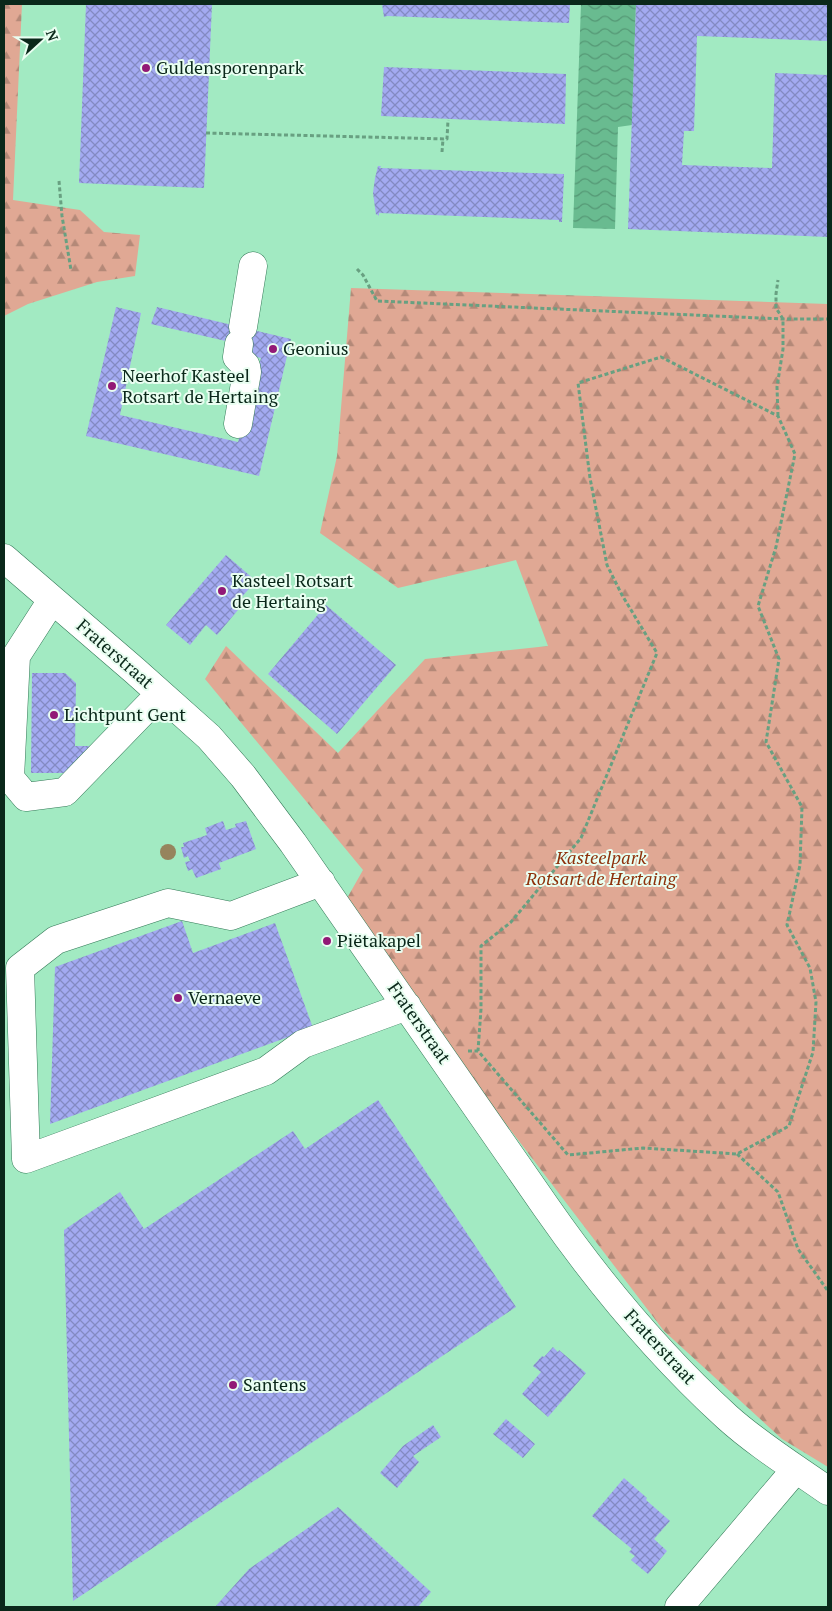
<svg xmlns="http://www.w3.org/2000/svg" width="832" height="1611" viewBox="0 0 832 1611" font-family="'PT Serif',serif">
	<defs>
		<pattern id="forest-firs" width="22" height="20" patternUnits="userSpaceOnUse" patternTransform="scale(1.25)"><rect width="22" height="20" fill="#e0a894"/><path d="M5 1l3.5 6h-7zM16 11l3.5 6h-7z" fill="#b48978"/></pattern>
		<pattern id="water-waves" width="16" height="10" patternUnits="userSpaceOnUse" patternTransform="scale(1.25)"><rect width="16" height="10" fill="#69bb90"/><path d="M0 5q4-4 8 0t8 0" fill="none" stroke="#559875"/></pattern>
		<pattern id="building-cross-hatch" width="8" height="8" patternUnits="userSpaceOnUse" patternTransform="scale(1.25)"><rect width="8" height="8" fill="#a3aaf1"/><path d="M0 0l8 8M0 8l8-8" fill="none" stroke="#838ac2"/></pattern>
	</defs>
	<rect width="100%" height="100%" fill="#a2eac2"/>
	<path fill="url(#forest-firs)" d="M4 4H22L13 200 80 210 104 232 140 235 135 276 97 282 28 304 4 316V317Z
		M351 288 828 304V1467L782 1439 664 1331 493 1107 346 900 363 870 205 679 226 646 338 753 425 659 548 646 516 560 398 588 320 533 337 456Z"/>
	<path fill="url(#water-waves)" d="M581 4H636L632 125 618 127 615 229 573 228Z"/>
	<path fill="url(#building-cross-hatch)" d="M86 4H212L204 188 79 183Z
		M382 4H570L569 23 387 16 384 17Z
		M636 4H828V41L697 36 694 131H684L682 165 772 168 775 73 828 75V237L628 229Z
		M384 67 566 74 565 124 381 116Z
		M378 166H381L380 168 564 174 562 222H559V220L379 213V216L377 214 376 215 373 193 375 178Z
		M116 307 141 313 120 415 238 442 261 358 239 353V344L151 324 157 307 291 339 259 476 86 436Z
		M226 555 256 581 239 600 243 604 217 635 206 625 190 645 166 625Z
		M326 605 396 665 337 734 268 674Z
		M32 673H65L76 683 75 746H92L75 773H31Z
		M223 821 226 830 236 827 235 824 246 821 256 849 219 863 221 869 196 878 192 869 188 871 185 862 190 861 188 856 184 858 181 847H184L183 843 207 835 205 828Z
		M182 921 193 953 275 923 313 1028 50 1124 55 967Z
		M329 936 333 943 324 947 321 940Z
		M378 1100 516 1307 73 1601 64 1230 120 1192 144 1229 293 1131 305 1149Z
		M553 1347 558 1352 559 1350 586 1373 548 1417 522 1394 541 1372 533 1366 542 1356 544 1357Z
		M506 1419 535 1444 523 1458 493 1434Z
		M433 1425 441 1437 413 1456 419 1462 397 1488 380 1473 403 1446Z
		M624 1478 647 1498 646 1500 670 1521 654 1539 667 1551 648 1574 631 1560 635 1556 629 1552 632 1549 592 1516Z
		M338 1507 431 1592 418 1607H215L249 1569Z"/>
	<g fill="none" stroke-linecap="round" stroke-linejoin="round">
		<defs>
			<path id="minor" d="M243 327 253 266
				M238 424 247 372 246 366 237 357 239 344
				M4 558 134 670 209 737 243 776 293 843 546 1207C599 1283 658 1354 727 1417 758 1445 794 1467 828 1491
				M52 600 16 656 10 778 26 797 65 792 160 694
				M321 882 231 916 168 903 56 940 20 968 26 1159 266 1071 303 1044 407 1006
				M679 1607 796 1469"/>
		</defs>
		<use href="#minor" stroke="#337957" stroke-width="29"/>
		<path stroke="#68a081" stroke-width="3" stroke-dasharray="4 2.5" stroke-linecap="butt" d="M206 133 447 139 448 120
			M442 152 443 139
			M59 181 62 216 71 270
			M357 269 363 275 377 301 783 319H828
			M778 416 777 387 783 349V319L776 308V294L778 280
			M468 1051H478L568 1155 643 1148 737 1154 789 1126 813 1052 816 1002 810 968 787 925 800 865 802 807 766 742 779 659 758 606 776 547 795 454 778 416 661 357 578 383 590 478 607 565 622 595 657 653 581 838 511 922 481 946V1009L478 1051
			M737 1154 778 1192 798 1249 828 1291"/>
		<use href="#minor" stroke="#fff" stroke-width="28"/>
	</g>
	<circle fill="#96845d" cx="168" cy="852" r="8"/>
	<g fill="#921976" stroke="#e9fef1" stroke-width="2">
		<circle cx="146" cy="68" r="5"/>
		<circle cx="273" cy="349" r="5"/>
		<circle cx="112" cy="386" r="5"/>
		<circle cx="222" cy="591" r="5"/>
		<circle cx="54" cy="715" r="5"/>
		<circle cx="327" cy="941" r="5"/>
		<circle cx="178" cy="998" r="5"/>
		<circle cx="233" cy="1385" r="5"/>
	</g>
	<g text-anchor="middle" stroke-width="4" stroke-linejoin="round" paint-order="stroke">
		<g font-size="18" fill="#0a281a" stroke="#e9fef1" text-anchor="start">
			<text x="156" y="74">Guldensporenpark</text>
			<text x="283" y="355">Geonius</text>
			<text x="122" y="382">Neerhof Kasteel<tspan x="122" dy="21">Rotsart de Hertaing</tspan></text>
			<text x="232" y="587">Kasteel Rotsart<tspan x="232" dy="21">de Hertaing</tspan></text>
			<text x="64" y="721">Lichtpunt Gent</text>
			<text x="337" y="947">Piëtakapel</text>
			<text x="188" y="1004">Vernaeve</text>
			<text x="243" y="1391">Santens</text>
		</g>
		<g font-size="18" fill="#0a281a" stroke="#e9fef1">
			<text transform="translate(115 654) rotate(41)" y="6">Fraterstraat</text>
			<text transform="translate(419 1023) rotate(55)" y="6">Fraterstraat</text>
			<text transform="translate(660 1347) rotate(47)" y="6">Fraterstraat</text>
		</g>
		<g font-size="18" font-style="italic" fill="#8d310a" stroke="#e9fef1">
			<text x="601" y="864">Kasteelpark<tspan x="601" dy="21">Rotsart de Hertaing</tspan></text>
		</g>
	</g>
	<rect width="832" height="1611" fill="none" stroke="#0a281a" stroke-width="10"/>
	<g transform="translate(40 40) rotate(69)" stroke="#e9fef1" stroke-width="4" paint-order="stroke">
	<path d="M0-4L9 19L0 12L-9 19Z" fill="#0a281a"/>
	<text y="-8" font-size="14" font-weight="bold" text-anchor="middle" fill="#0a281a">N</text>
	</g>
</svg>
